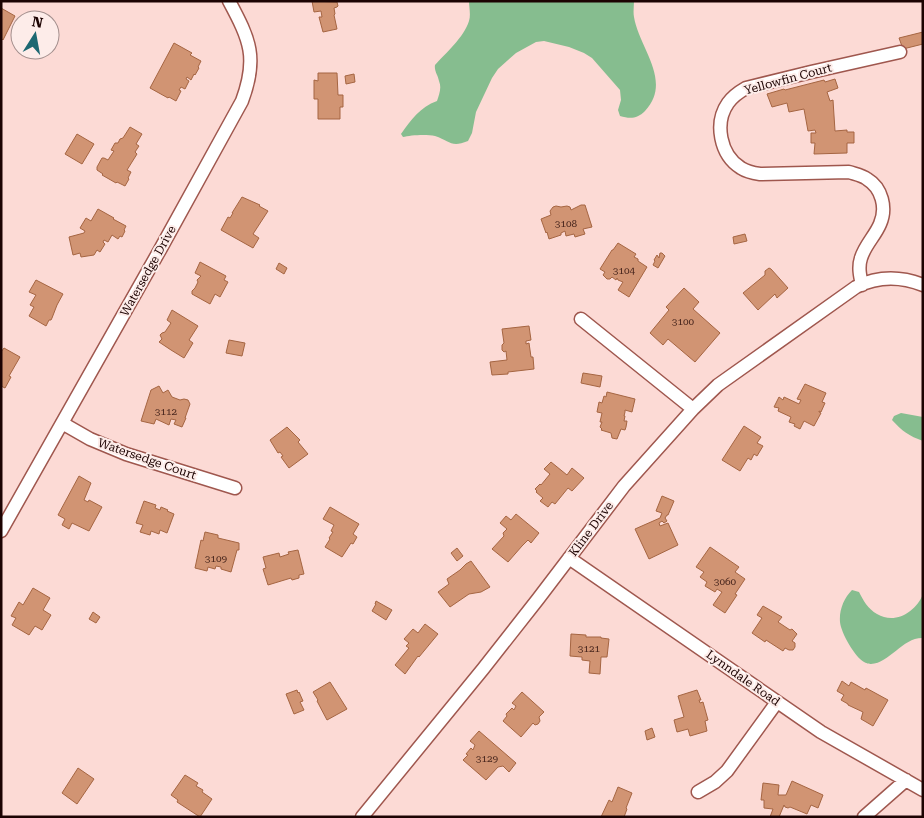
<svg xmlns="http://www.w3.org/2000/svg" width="924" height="818" viewBox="0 0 924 818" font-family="'Roboto Serif',serif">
	<rect width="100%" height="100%" fill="#fcdad5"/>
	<path fill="#86bd8f" d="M469 1H634C634 6 633 12 634 17 639 48 673 81 645 111 637 119 630 119 620 116L618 110 621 100 620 90 592 58 584 53 569 47 544 41 536 42 516 53 498 69 492 78 476 112 472 133 468 141C451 148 450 141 435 136 427 134 410 135 403 137L401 134C411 120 420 107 437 101 439 95 442 88 439 81 438 75 434 71 435 65 446 53 464 37 469 21 471 15 469 7 469 1Z
		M901 413 923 417V441C909 436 902 431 892 420L894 416Z
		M852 590 859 592C863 600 868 609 877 614 895 625 916 612 923 594V638C903 637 890 663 871 664 870 664 865 663 864 662 855 657 841 633 840 622 839 610 844 598 852 590Z"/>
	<path fill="#d19473" stroke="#a56542" d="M312 1 337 2 338 6 337 7 334 8 335 14 334 15 337 29 323 32 319 17H322L321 11 314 12Z
		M1 8 15 16 3 40 1 38Z
		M923 32V44L903 49 899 38Z
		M174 43 192 53 190 55 201 61 198 67 199 68 195 75 194 74 191 80 187 77 186 79 189 81 185 89 181 87 179 90 181 91 176 101 169 97 168 98 150 88Z
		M318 73H337L338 95H343V107H340V119H318V99H314V80L318 81Z
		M354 74 355 82 346 84 345 76Z
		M835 79 838 88 827 92 830 101 833 100 835 131 847 130V132H854V143H847V153L814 154 815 143H811V133H816L815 130 808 131 804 109 789 112 787 103 772 107 767 94 784 89 785 90 824 80 825 82Z
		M130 127 142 134 136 144 139 146 135 152 137 154 127 170 131 172 128 178 129 179 125 186 117 182 116 183 102 175 103 174 97 170V167L102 158H104L108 160 114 151 111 150 115 143H118L120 139 123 138Z
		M77 134 94 144 82 164 65 154Z
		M242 197 260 205 259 206 268 211 253 234 259 238 253 248 221 230 228 217 230 218 233 213H232Z
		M581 205H585L592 227 583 229 585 234 575 237 574 234 566 236 565 231 561 233V235L549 239 547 232 546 233 541 219 551 215 550 211 553 207 556 206 561 207 567 206 570 207 571 210Z
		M98 209 114 218 113 219 126 226 124 230 125 231 122 237 120 236 118 239 112 235 108 242 104 240 103 242 105 244 100 252 97 250 94 255 81 257 80 253 73 255 69 237 84 233 85 231 80 228 86 218 91 221Z
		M745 234 747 241 734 244 733 237Z
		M618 243 636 254 634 257 638 259V261L647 267 629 297 618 290 623 282 618 280 617 278 616 280 612 277 610 279H607L603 275 605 272 600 269 612 250H613Z
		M660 253H662L665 256 658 268 653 265 655 261 654 260 657 255 659 258Z
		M200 262 226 276 224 280 228 282 220 297 215 294 210 304 192 294V291L195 288 198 282 197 280 201 276 195 273Z
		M279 263 287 268 284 274 276 269Z
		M769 268 771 269 788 288 777 298 775 294 758 310 743 293 765 275V271Z
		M36 280 63 294 57 305 52 318 51 320H49L46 326 29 316 34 307 30 305 36 295 29 292Z
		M684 288 699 302 693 309 720 333 695 362 668 339 663 345 650 333 669 310 666 307Z
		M172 310 198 326 189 340 193 343 184 358 171 350 159 342 162 339 160 335 162 333 165 332 171 323 167 320Z
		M529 326 531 340 526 341V344L529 343 531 357H533L534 369 508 372V374L492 375 490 362 507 360 506 351 504 352 502 350V345L504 343 502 329Z
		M229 340 245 343 242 356 226 353Z
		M4 348 20 357 9 376 11 377 5 388 1 386V352Z
		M583 373 602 376 600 387 581 383Z
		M805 384 826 393 822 402 825 403 821 412 819 411V412L821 413 814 426 804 421 800 429 794 426 795 424 789 422 791 417 778 411 779 408 774 407 779 397 783 400 784 397 799 404 801 400 797 399Z
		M159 386 163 393 168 390 172 397 180 400 184 399 188 400 190 404 185 418H186L182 427 174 424 176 420 171 419 169 425 156 419 154 424 141 421 151 390Z
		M607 392 635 399 632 412 625 410V412L624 416H625L624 421H627L626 427 625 430 621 429 617 439 612 438 611 433 601 430 602 429 600 427 602 422H600L602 413 597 412 599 402 602 403 604 396 606 397Z
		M744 426 761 437 757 443 763 446 757 456 754 454 751 460 748 458 740 471 722 460Z
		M287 427 300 440 298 442 308 454 289 468 281 457 283 456 280 452 278 453 270 440Z
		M551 462 567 475 572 468 584 478 572 491 568 488 555 504 552 502 548 507 540 501 543 498 536 492 537 491 535 489 540 484 541 485 550 474 544 469Z
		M79 476 91 483 84 500 88 502 89 500 102 507 89 531 72 523 69 529 62 525 65 519 58 515Z
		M662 496 674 501 668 515H667L665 518 667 521 664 523 662 521 659 523 660 526 668 523 678 545 649 559 635 529 660 518 662 513 656 511Z
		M144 501 156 505 155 508 160 510 161 507 168 510 167 511 174 514 167 533 160 530 159 534 151 531 150 535 140 532 143 525 136 523Z
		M330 507 359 524 353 534 357 537 353 544 351 543 342 557 325 547 330 539 329 538 333 532 331 531 334 525 323 519Z
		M516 514 539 533 531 543 528 540 522 546 508 562 492 549 504 536 503 533 507 529 500 523 506 516 511 520Z
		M205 532 218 535V538L239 543V550H237L231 572 221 569V567L216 566 215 569 208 567 207 571 195 568 201 540 203 541Z
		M710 547 739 567 735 572 745 579 735 594 737 595 725 613 713 605 722 592 717 589 715 592 705 586 707 582 700 577 704 572 696 567Z
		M457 548 463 556 457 561 451 553Z
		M298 550 304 574 299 575V578L292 580 291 578 268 585 263 569 266 568 263 557 279 553 280 557 289 554 288 552Z
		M471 561 490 587 481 592 469 594 450 607 438 592 449 584 447 579 460 570 466 564Z
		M33 588 50 598 43 610 51 615 42 630 35 626 29 635 12 625 16 618 11 616 19 602 23 605Z
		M376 601 392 610 386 620 372 611 376 604H375Z
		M763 606 782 617 778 622 790 630 792 629 797 634 792 641 795 643V647L793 650H789L785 648 783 651 766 640 765 642 752 633 762 618 757 615Z
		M93 612 100 617 96 623 89 619Z
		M425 624 438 634 419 657 418 656 405 674 395 665 409 648 406 646 409 643 404 639 413 629 418 633Z
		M571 634 586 635V637H601V638L609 639 607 657H601L600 674 589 673 590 661 582 660V657L570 656Z
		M842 681 849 686 851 682 865 690 866 688 888 700 873 726 861 719 863 712 848 705V704L841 700 844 695 837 691Z
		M330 682 347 709 327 720 317 701 318 700 313 692Z
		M297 690 298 693 299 692 303 701 300 702 304 710 294 714 286 694Z
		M697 690 701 700H699L700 703 703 702 708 720 705 721 707 731 690 736 688 729 677 732 674 720 684 717 678 696Z
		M522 692 544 712 539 717 540 721 538 724 535 725 533 723 521 737 503 721 507 716 506 714 512 708 514 710 516 706 512 703Z
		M652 728 655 737 647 740 645 731Z
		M479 731 516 763 509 772 503 766 498 767 486 780 463 760 468 755 466 754 471 748 473 750 475 745 470 741Z
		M78 768 94 779 77 804 62 793Z
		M185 775 198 783 196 786 203 790 202 792 212 799 200 817 177 802 178 800 171 795Z
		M792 781 823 795 818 808 811 805 807 814 790 807 788 808 785 807 784 805 779 817H770L773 809 764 808V800H761L763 783 779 785 778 795H786Z
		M618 787 632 793 626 808 627 809 624 817H601L609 800 612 802Z"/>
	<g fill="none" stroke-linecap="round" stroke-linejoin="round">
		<defs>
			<path id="minor" d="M862 285C860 276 858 267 861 258 865 245 875 236 880 224 887 208 882 188 867 179 862 175 855 174 849 172L760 174C753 173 747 172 741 168 720 155 714 123 728 103 733 96 739 92 746 88L811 72 900 52
				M581 319 693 409
				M62 423 90 439 126 454 235 488
				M1 531 161 248 242 101C258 58 250 40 229 1
				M569 558 821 732 923 790
				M698 792 715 782 727 771 777 702
				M362 817 483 669 538 599 624 486 693 409 718 385 856 287C878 276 900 276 923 285
				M864 817 906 780"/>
		</defs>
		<use href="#minor" stroke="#9f574e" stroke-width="15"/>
		<use href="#minor" stroke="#fff" stroke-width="12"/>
	</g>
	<g text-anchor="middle" stroke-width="4" stroke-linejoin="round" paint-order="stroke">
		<g font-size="10" fill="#49271e">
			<text x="566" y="227">3108</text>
			<text x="624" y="274">3104</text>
			<text x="683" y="325">3100</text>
			<text x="166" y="415">3112</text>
			<text x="216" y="562">3109</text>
			<text x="725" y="585">3060</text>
			<text x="589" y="652">3121</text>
			<text x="487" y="762">3129</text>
		</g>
		<g font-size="12" fill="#1c0302" stroke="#fdece9">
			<text transform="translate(788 79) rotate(-15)" y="4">Yellowfin Court</text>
			<text transform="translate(148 271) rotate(-61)" y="4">Watersedge Drive</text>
			<text transform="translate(147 459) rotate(19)" y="4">Watersedge Court</text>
			<text transform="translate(591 529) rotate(-53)" y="4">Kline Drive</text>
			<text transform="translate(743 678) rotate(35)" y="4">Lynndale Road</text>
		</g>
	</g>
	<rect width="924" height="818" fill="none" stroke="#1c0302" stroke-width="5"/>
	<g transform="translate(35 35) rotate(11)"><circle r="24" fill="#fdece9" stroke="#a38f8d"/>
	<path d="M0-4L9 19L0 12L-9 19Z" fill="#1d6872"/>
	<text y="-8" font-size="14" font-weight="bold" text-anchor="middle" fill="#1c0302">N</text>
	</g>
</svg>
